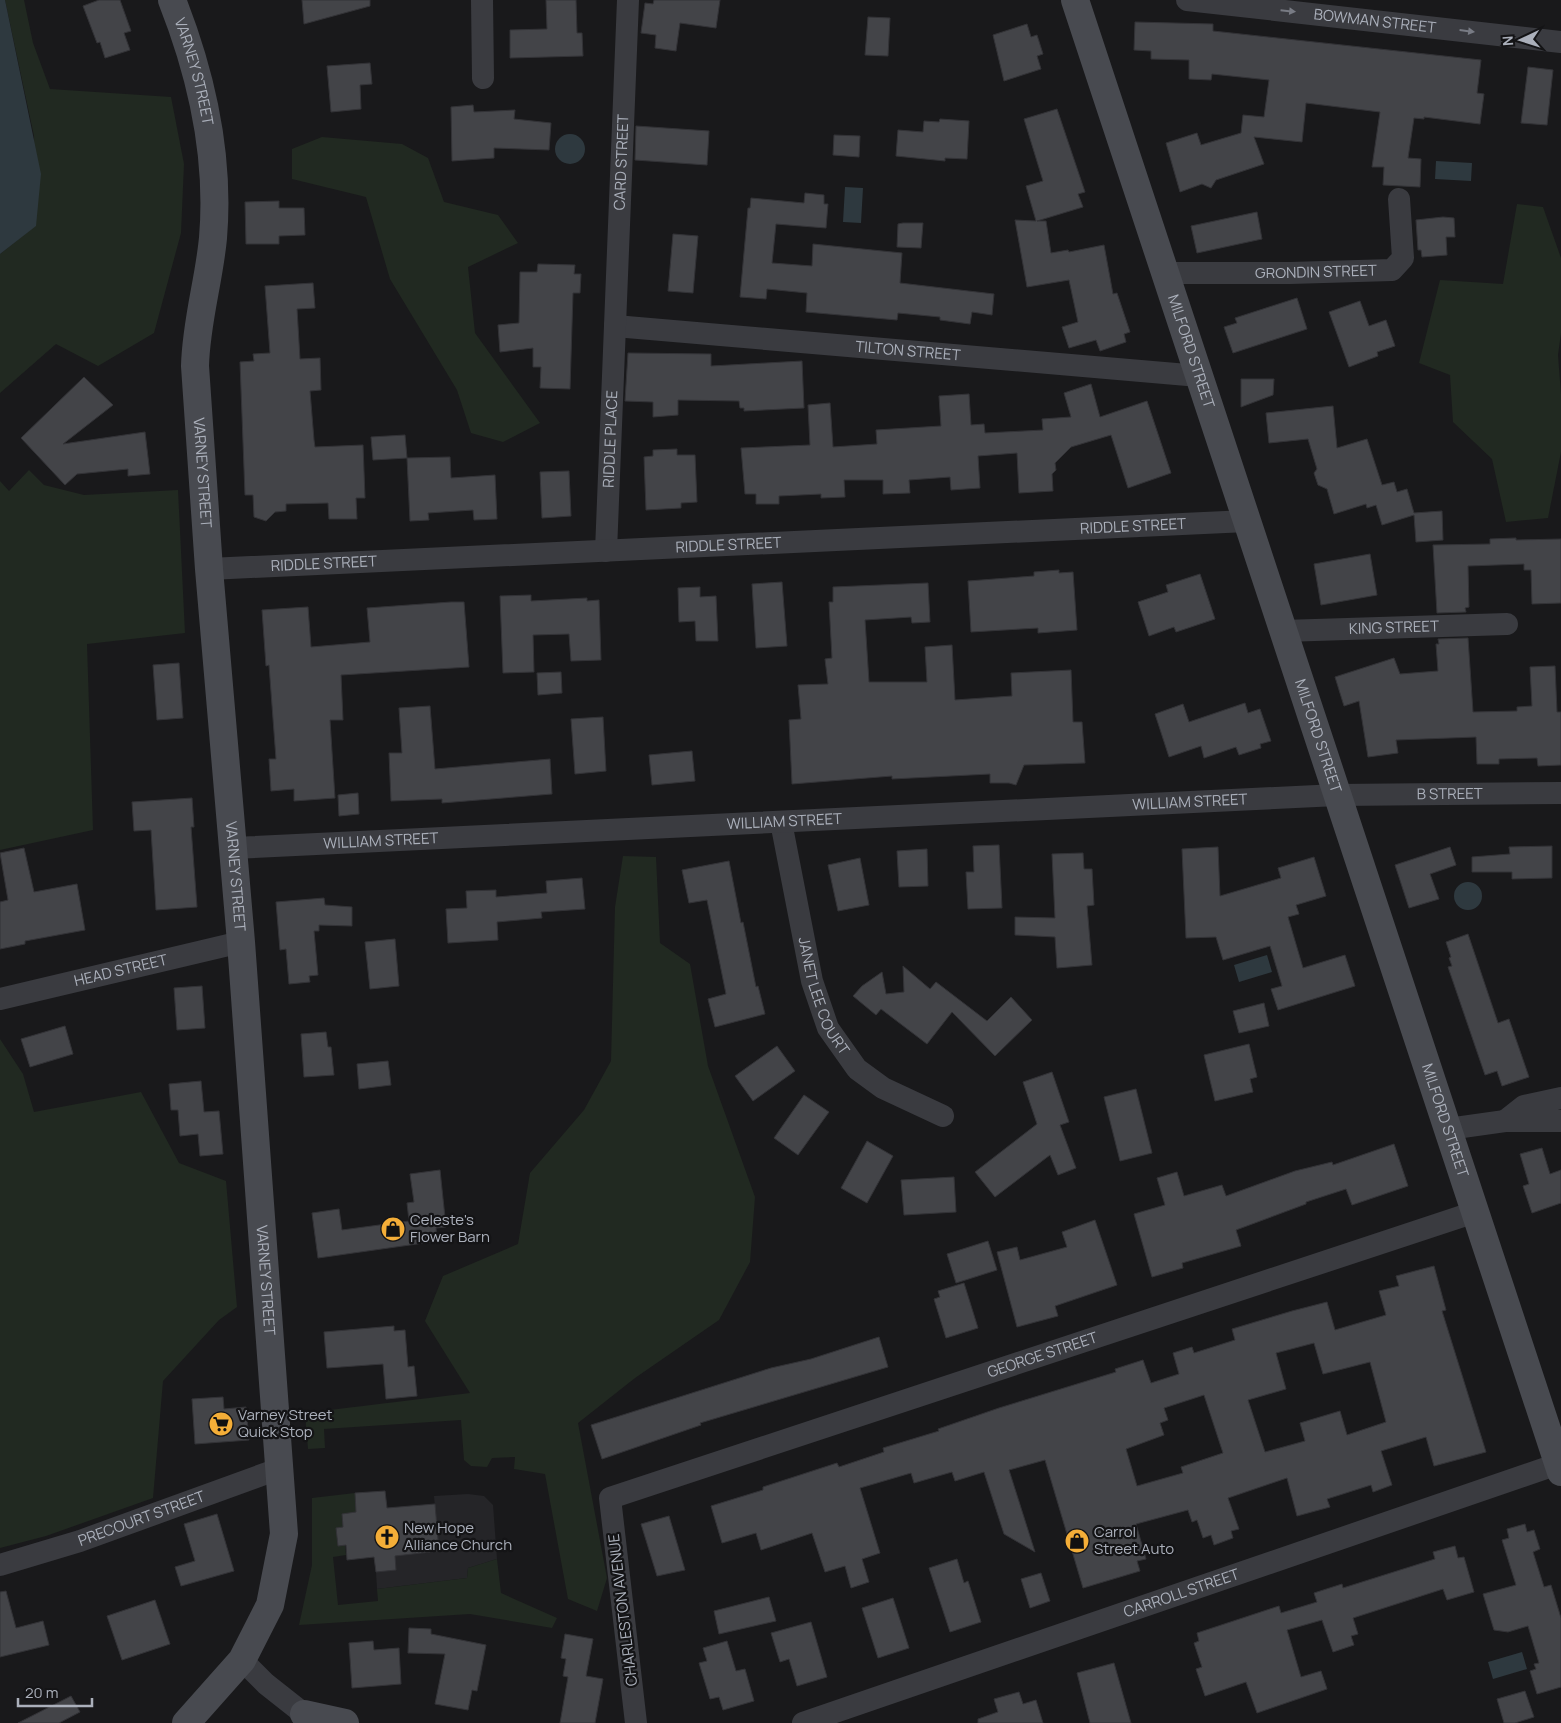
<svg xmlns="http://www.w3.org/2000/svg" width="1561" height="1723" viewBox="0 0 1561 1723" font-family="Manrope,sans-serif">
	<rect width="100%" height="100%" fill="#19191b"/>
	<path fill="#252528" d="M468 1494 484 1496 493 1505 497 1559 468 1568 467 1578 377 1589 376 1572 396 1570 395 1556 439 1551 434 1496Z"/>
	<path fill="#212921" d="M5 0H24L33 43 50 89 171 97 184 164 181 233 154 333 98 366 56 344 0 393V254L35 226 34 136Z
		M322 137 402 144 428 158 444 202 498 215 518 243 468 267 475 333 540 423 503 442 471 433 457 390 390 279 366 197 292 179V149Z
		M1517 204 1543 207 1561 258V333L1558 355 1561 394V452L1548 518 1506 522 1492 459 1453 422 1450 375 1419 363 1440 280 1503 284Z
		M29 470 44 485 84 495 178 490 185 633 87 644 93 830 0 850V481L9 491Z
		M623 856 656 857 660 943 690 964 708 1066 755 1197 750 1262 719 1320 635 1378 578 1423 607 1578 597 1611 568 1599 545 1474 514 1469 515 1457 492 1458 487 1467 471 1466 464 1460 461 1420 324 1429 325 1448 308 1449 305 1413 470 1393 425 1321 443 1276 518 1244 530 1173 584 1110 611 1061 615 907Z
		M0 1039 23 1074 34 1112 141 1092 179 1163 226 1181 237 1307 219 1320 163 1381 153 1498 46 1536 0 1548Z
		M355 1493 356 1512 342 1514 343 1527 336 1528 338 1546 345 1545 346 1555 333 1557 338 1605 378 1601 377 1589 467 1578 468 1568 497 1559 501 1593 557 1618 552 1628 470 1614 299 1625 312 1565V1498Z"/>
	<path fill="#2e393f" d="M0 0H5L41 174 36 226 0 254Z
		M555 149a15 15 0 1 1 30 0a15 15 0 1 1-30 0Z
		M1436 161 1472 163 1471 181 1435 179Z
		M845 187 863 188 861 223 843 222Z
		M1454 896a14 14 0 1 1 28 0a14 14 0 1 1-28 0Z
		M1267 955 1272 972 1239 982 1234 965Z
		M1522 1652 1527 1669 1493 1679 1488 1662Z"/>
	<path fill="#434448" stroke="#333337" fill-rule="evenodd" d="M99 0H120L131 31 124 33 130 50 105 58 100 42 97 43 83 6Z
		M302 0H370V6L304 24Z
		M546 0H576L577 33H582L583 56 510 58V30L547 29Z
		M654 0H720L716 28 680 23 676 51 655 48 656 35 641 33 645 3 653 4Z
		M868 17 890 18 888 56 865 55Z
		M1135 22 1213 24V31L1481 60 1477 93 1484 94 1480 124 1424 117V119L1414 118 1408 158 1421 159 1420 187 1383 185 1384 167H1372L1380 112 1306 103 1302 142 1254 137 1264 164 1216 180 1211 188 1202 184 1180 192 1166 143 1197 133 1201 145 1241 133 1243 115 1264 117 1269 80 1212 74 1211 80 1189 79V60L1151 59V51L1134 50Z
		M1027 24 1031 37 1037 35 1043 54 1037 56 1041 69 1004 81 993 35Z
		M370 63 372 84 360 85 361 109 331 112 327 66Z
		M1528 67 1553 70 1547 125 1521 123Z
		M473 105 474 112 515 110 514 119 551 123 549 150 494 148V158L452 161 451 107Z
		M1057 109 1085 192 1078 194 1083 207 1037 221H1046L1051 253 1068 250 1069 252 1104 245 1113 294 1117 293 1130 332 1124 334 1126 342 1100 351 1096 340 1069 348 1062 327 1078 322 1069 280 1027 287 1015 220 1036 221 1026 186 1043 181 1024 119Z
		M940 119 969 121 967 159 945 158V161L896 156 898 130 923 132 924 121 939 122Z
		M636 126 709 131 707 165 635 160Z
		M834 135 860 136 859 157 833 155Z
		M805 193 824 195V204H828L826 228 776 224 772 263 812 266 813 244 902 253 900 283 994 294 992 315 972 312 970 324 940 320V317L898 313 897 320 806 312 807 293 767 289 766 299 740 297 748 208H750L751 198 804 203Z
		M279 201V208H304L305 235 279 236V244H246L245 202Z
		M1257 212 1262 239 1197 253 1191 226Z
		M1443 217 1454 218 1455 237H1446L1447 255 1422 257 1421 250H1418L1416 220Z
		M903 223H923L921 248 897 247 898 224Z
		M673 234 698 236 693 293 668 291Z
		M538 264 575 265 574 274H581L580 293H573L570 389 540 388 541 367H533V348L500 352 498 325 519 323 520 272H537Z
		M313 283 315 308 297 309 300 359 320 358 321 390 310 391 314 440 315 447 363 445 365 498H356L357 519H329L328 503 286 504V511L275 512 266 521 254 517 253 495H245L240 362 254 361 253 354 270 353 265 286Z
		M1297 298 1307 329 1233 353 1224 327 1237 323 1235 318Z
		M1360 301 1369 326 1386 320 1395 346 1377 352 1378 356 1349 367 1329 312Z
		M628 353 711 354V366L802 361 804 408 744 411V408H740L739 401 678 400V415L653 417V402L625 401Z
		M84 377 113 405 63 444 145 432 150 474 128 476V469L77 474 65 485 21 438Z
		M1241 379H1274L1273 395 1241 407Z
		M1091 384 1100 417 1147 401 1171 473 1128 488 1111 435 1071 447 1055 463 1056 470 1052 474 1053 491 1019 493 1017 453 978 456 980 488 951 490 950 477 909 480 910 493 883 494V480H844L845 497 821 498V494L779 496V504H756V494H745L741 448 810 445 808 405 830 403 833 447 877 444 876 430 941 426 939 396 969 394 971 425 984 424 985 433 1043 430 1042 419 1071 417 1064 393Z
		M1333 406 1337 448 1367 439 1382 485 1394 482 1397 492 1407 489 1414 513 1442 511 1443 540 1416 542 1414 515 1382 525 1376 505 1367 508 1366 504 1334 514 1327 489 1318 485 1314 473 1317 469 1308 439 1269 443 1266 413Z
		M405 435 407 458 373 460 371 437Z
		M677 449V455H695L697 502 681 503V508L646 510 644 457 653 456V450Z
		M450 457 451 478 495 475 497 519 474 520 473 510 428 513 429 520 410 521 407 458Z
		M569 471 571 516 542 518 540 472Z
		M1516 538V540L1561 539V603L1532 604 1531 570H1524V564L1468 566 1469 607 1465 608 1466 612 1437 613 1433 545 1490 544V539Z
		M1370 554 1377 595 1321 605 1314 564Z
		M1059 570V573L1073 572 1077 630 1038 633V628L971 632 968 581 1034 576V572Z
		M1200 574 1215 619 1176 632 1174 627 1149 636 1138 602 1168 592 1166 585Z
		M782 582 787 646 756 648 752 584Z
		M928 583 930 622 912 623 911 617 865 620 869 682H927L925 647 952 645 955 700 1012 696 1011 673 1071 670 1073 722H1082L1085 763 1024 765 1016 785 1009 783H990V774L892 779V776L792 784 789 720 801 719 798 685 828 684 825 659 832 658 829 602H833V587Z
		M700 587V597L716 596 718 641H696L695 621 679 622 678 588Z
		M531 595V601L587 598V601L599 600 601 660 571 661 569 634 533 635 534 672 503 673 500 596Z
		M451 602H464L469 667 341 675 343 720H330L335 798 294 801V789L271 791 269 759H276L269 665 266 666 262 610 308 607 311 647 370 642 367 608Z
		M1468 638 1473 712 1517 711V707L1532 706 1530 667 1555 666 1557 712H1561V765L1538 766 1537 758 1499 759V764H1477L1476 737 1396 740 1398 753 1368 757 1359 701 1344 706 1335 677 1394 658 1400 674 1438 671 1436 644H1439L1438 639Z
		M179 663 183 718 157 720 153 665Z
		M561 672 562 693 538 695 537 673Z
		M1245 703 1248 713 1260 709 1271 741 1260 744 1261 748 1239 755 1236 747 1204 758 1201 746 1169 757 1155 714 1183 704 1189 722Z
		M430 706 435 769 550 759 552 794 442 803V799L391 801 389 753H402L399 708Z
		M603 717 606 771 575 774 571 719Z
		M692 751 695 781 652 785 649 755Z
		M358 793 359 814 339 816 338 795Z
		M192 798 194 827H191L197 907 156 910 151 830 134 831 132 802Z
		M999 845 1002 908 968 909 966 872H974L973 846Z
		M1552 846V878L1512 879V872H1472V857L1510 854 1509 847Z
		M1218 847 1220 896 1281 878 1278 868 1314 857 1326 896 1296 905 1299 914 1288 917 1303 968 1345 955 1355 986 1278 1010 1271 989 1282 986 1270 946 1223 960 1216 937 1186 938 1182 849Z
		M1450 847 1456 865 1430 874 1439 899 1409 908 1395 865Z
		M24 848 34 892 77 884 85 930 25 941V944L0 949V902L8 900 0 853Z
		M927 849 928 886 899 887 897 851Z
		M1083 853 1084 869H1092L1094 905 1087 906 1092 965 1057 968 1055 937 1015 935V917L1055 918 1052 854Z
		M860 858 869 905 838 911 828 865Z
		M729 861 741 923 743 922 756 987 758 986 765 1014 715 1027 708 999 726 994 707 900 689 903 682 870Z
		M582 878 585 909 541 912 542 918 497 922 498 940 448 943 446 909 467 908 466 891 496 890V897L547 893 546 881Z
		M324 898 325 905 352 907V926L319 925V931H314L318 975 309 976 310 982 289 984 286 949 280 950 276 902Z
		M1468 934 1498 1023 1509 1019 1529 1077 1502 1086 1497 1071 1485 1075 1448 967 1452 966 1449 958 1451 957 1446 942Z
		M395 939 399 986 370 989 365 942Z
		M903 966 930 989 936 982 987 1021 1011 997 1032 1020 995 1056 952 1012 927 1044 881 1009 876 1015 853 996 862 986 882 972 886 994 904 992Z
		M202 986 205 1028 177 1030 174 988Z
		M1264 1003 1269 1026 1239 1033 1233 1011Z
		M65 1026 73 1054 30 1067 21 1039Z
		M326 1032 328 1047H331L334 1075 304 1077 301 1034Z
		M1249 1044 1257 1077 1250 1079 1253 1092 1215 1101 1204 1055Z
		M777 1046 795 1071 753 1101 735 1076Z
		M388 1061 391 1085 359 1089 357 1064Z
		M1052 1072 1069 1122 1060 1125 1076 1168 1058 1175 1050 1155 995 1197 975 1172 1037 1124 1023 1082Z
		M201 1081 204 1112 219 1111 223 1154 200 1156 198 1134 180 1136 178 1110H171L169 1084Z
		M1136 1089 1152 1153 1120 1161 1104 1097Z
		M804 1095 829 1112 798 1155 774 1138Z
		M867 1141 893 1156 867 1203 841 1188Z
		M1394 1144 1408 1186 1352 1205 1346 1189 1306 1202V1204L1236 1230 1241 1246 1182 1263 1183 1268 1152 1277 1134 1214 1165 1205 1157 1178 1177 1172 1184 1196 1222 1185 1226 1196 1295 1171 1332 1162 1333 1165Z
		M1542 1148 1550 1174 1561 1170V1203L1532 1213 1523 1186 1529 1184 1520 1154Z
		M440 1170 446 1227 436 1228 437 1240H430L431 1242 318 1258 312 1213 339 1209 342 1230 409 1221 407 1203 414 1202 410 1174Z
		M954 1177 956 1212 904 1215 901 1180Z
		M1095 1220 1117 1285 1055 1306 1058 1316 1017 1327 997 1252 1017 1247 1020 1260 1067 1247 1062 1232Z
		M988 1241 997 1270 956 1283 947 1254Z
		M1434 1266 1446 1310 1442 1311 1486 1452 1434 1466 1426 1437 1381 1451 1392 1485 1373 1492 1371 1485 1327 1499 1330 1507 1297 1516 1287 1478 1228 1498 1239 1529 1231 1531 1233 1538 1214 1545 1211 1535 1203 1538 1197 1520 1192 1522 1188 1510 1136 1524 1146 1559 1137 1561 1140 1571 1083 1588 1045 1460 1009 1470 1035 1552 1004 1534 984 1472 955 1481 952 1472 914 1483 911 1473 860 1488 880 1553 862 1559 869 1582 851 1588 845 1566 825 1572 812 1533 761 1550 756 1533 722 1543 711 1506 763 1490V1487L837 1463 839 1467 884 1452 883 1448 939 1431 938 1429 999 1408 1116 1372 1115 1369 1143 1360 1151 1383 1179 1374 1173 1353 1192 1347 1194 1353 1235 1340 1232 1329 1292 1311 1327 1302 1335 1330 1386 1315 1379 1291 1399 1286 1396 1276ZM1314 1343 1323 1374 1370 1362 1386 1422 1347 1435 1340 1411 1300 1423 1305 1441 1265 1452 1248 1400 1286 1389 1276 1353ZM1204 1395 1223 1453 1181 1467 1183 1473 1137 1486 1126 1449 1164 1435 1160 1423 1168 1420 1164 1408Z
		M964 1283 978 1328 946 1338 934 1299 940 1297 938 1291Z
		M394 1326V1331L405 1330 408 1367 414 1366 417 1396 386 1399 383 1364 327 1368 324 1332Z
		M879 1337 888 1367 700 1423 701 1425 602 1459 591 1425 771 1368 811 1359Z
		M223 1397 224 1409 246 1407 249 1440 195 1444 192 1399Z
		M385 1491 387 1508 435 1504 439 1551 395 1556 396 1570 376 1572 374 1557 347 1560 346 1545 338 1546 336 1528 343 1527 342 1514 356 1512 355 1493Z
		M217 1514 234 1571 181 1586 175 1567 195 1561 184 1524Z
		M669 1516 685 1570 657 1576 641 1524Z
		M1525 1524 1527 1532 1534 1530 1540 1549 1533 1552 1544 1587 1551 1585 1561 1618V1687L1537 1694 1530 1671 1536 1669 1534 1664 1539 1663 1528 1626 1508 1632 1494 1630 1483 1594 1516 1585 1502 1540 1509 1538 1507 1529Z
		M1455 1546 1458 1558 1464 1557 1474 1592 1447 1600 1443 1589 1353 1618 1358 1634 1351 1636 1354 1645 1333 1652 1322 1620 1287 1630 1301 1677 1321 1671 1327 1689 1257 1713 1246 1682 1205 1696 1196 1669 1202 1667 1194 1643 1199 1641 1197 1633 1279 1606 1281 1613 1317 1602 1314 1593 1342 1584 1343 1588 1435 1559 1433 1552Z
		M957 1559 964 1583 968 1581 981 1622 950 1632 929 1568Z
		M1041 1573 1050 1601 1030 1608 1021 1579Z
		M6 1591 16 1628 43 1621 49 1645 0 1657V1592Z
		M769 1597 776 1621 719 1634 714 1611Z
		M893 1598 909 1648 878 1658 862 1608Z
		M155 1600 170 1644 122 1660 107 1616Z
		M811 1622 827 1677 797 1686 789 1659 780 1662 771 1633Z
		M409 1628 431 1629V1634L486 1645 477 1691 472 1690 468 1710 435 1704 445 1654 408 1653Z
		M565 1634 593 1639 586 1676 603 1679 595 1723H560L568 1677 563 1676 566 1659 561 1658Z
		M373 1641 374 1650 399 1648 401 1684 352 1688 349 1643Z
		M727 1641 736 1671 745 1669 754 1701 723 1710 719 1697 710 1699 699 1663 707 1661 703 1648Z
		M1114 1663 1131 1723H1090L1077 1673Z
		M1525 1691 1534 1717 1515 1723H1504L1497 1699Z
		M1019 1692 1023 1704 1036 1700 1043 1723H978V1719L998 1712 994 1699Z
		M71 1696 80 1712 59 1723H18Z"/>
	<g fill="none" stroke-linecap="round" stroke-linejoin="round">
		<g stroke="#3a3b40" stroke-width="22">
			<path d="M482 0 483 78"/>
			<path id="s1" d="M1187 0 1561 42"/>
			<path id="s2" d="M1165 273H1290L1392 270 1403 258 1399 199"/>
			<path id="s3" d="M615 326 1199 376"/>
			<path id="s4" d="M606 551 628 0"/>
			<path id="s5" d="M209 569 1247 521"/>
			<path id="s6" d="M1283 631 1507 624"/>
			<path id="s7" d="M781 822 812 981 828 1028 857 1069 883 1088 943 1116"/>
			<path id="s8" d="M233 848 1337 795 1561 793"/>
			<path id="s9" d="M0 999 241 942"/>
			<path d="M1505 1121 1524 1106 1561 1098"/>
			<path d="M1448 1129 1505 1121H1561"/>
			<path id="s10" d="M0 1565 80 1541 281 1468"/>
			<path d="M242 1660 266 1684 304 1714V1723"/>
			<path id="s11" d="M636 1723 610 1498 1475 1212"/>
			<path id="s12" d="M803 1723 1558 1464"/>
		</g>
		<g stroke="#484a50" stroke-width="28">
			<path id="s13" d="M172 0C202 76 220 155 213 238 209 281 196 322 195 366L209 569 241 942 284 1534 270 1605 242 1660 186 1723"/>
			<path id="s14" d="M1075 0 1561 1472"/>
			<path d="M304 1714 345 1723"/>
		</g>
	</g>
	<defs><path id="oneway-solid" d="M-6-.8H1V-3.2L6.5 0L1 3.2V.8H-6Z" transform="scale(1.25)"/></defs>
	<g fill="#787b84">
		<use href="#oneway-solid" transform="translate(1288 11) rotate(6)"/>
		<use href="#oneway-solid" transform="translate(1467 31) rotate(7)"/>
	</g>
	<defs>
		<symbol id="shop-disc" viewBox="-11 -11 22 22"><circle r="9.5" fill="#f4ae38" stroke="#141416"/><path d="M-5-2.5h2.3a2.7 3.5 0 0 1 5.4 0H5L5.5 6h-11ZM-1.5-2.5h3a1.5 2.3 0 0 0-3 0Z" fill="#111"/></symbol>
		<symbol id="supermarket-disc" viewBox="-11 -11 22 22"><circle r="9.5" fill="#f4ae38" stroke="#141416"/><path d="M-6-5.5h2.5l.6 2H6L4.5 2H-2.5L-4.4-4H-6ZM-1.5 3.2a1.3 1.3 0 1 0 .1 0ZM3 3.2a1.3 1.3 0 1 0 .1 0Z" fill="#111"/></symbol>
		<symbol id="church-disc" viewBox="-11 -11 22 22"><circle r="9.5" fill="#f4ae38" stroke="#141416"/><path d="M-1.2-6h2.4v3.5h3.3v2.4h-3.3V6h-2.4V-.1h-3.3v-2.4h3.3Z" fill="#111"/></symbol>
	</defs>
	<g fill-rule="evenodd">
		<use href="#shop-disc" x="379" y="1215" width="28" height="28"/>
		<use href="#supermarket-disc" x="207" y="1410" width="28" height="28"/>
		<use href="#church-disc" x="373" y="1523" width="28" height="28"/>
		<use href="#shop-disc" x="1063" y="1527" width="28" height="28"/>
	</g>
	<g text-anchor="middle" stroke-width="4.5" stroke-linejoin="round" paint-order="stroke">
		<g font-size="15" fill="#abb0bb" stroke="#141416">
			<text dy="5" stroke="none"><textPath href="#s1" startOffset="189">BOWMAN STREET</textPath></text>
			<text dy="5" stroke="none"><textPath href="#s13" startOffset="75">VARNEY STREET</textPath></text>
			<text dy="5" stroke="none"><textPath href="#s4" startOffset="389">CARD STREET</textPath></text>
			<text dy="5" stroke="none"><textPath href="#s2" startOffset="151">GRONDIN STREET</textPath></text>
			<text dy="5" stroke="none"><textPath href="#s14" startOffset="370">MILFORD STREET</textPath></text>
			<text dy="5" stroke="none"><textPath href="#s3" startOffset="294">TILTON STREET</textPath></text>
			<text dy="5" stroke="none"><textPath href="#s4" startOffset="112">RIDDLE PLACE</textPath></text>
			<text dy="5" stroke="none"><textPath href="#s13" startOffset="480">VARNEY STREET</textPath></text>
			<text dy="5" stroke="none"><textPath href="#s5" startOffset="925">RIDDLE STREET</textPath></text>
			<text dy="5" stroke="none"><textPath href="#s5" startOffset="520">RIDDLE STREET</textPath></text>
			<text dy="5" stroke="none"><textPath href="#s5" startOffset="115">RIDDLE STREET</textPath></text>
			<text dy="5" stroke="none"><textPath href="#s6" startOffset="111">KING STREET</textPath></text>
			<text dy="5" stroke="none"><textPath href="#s14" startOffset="775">MILFORD STREET</textPath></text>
			<text dy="5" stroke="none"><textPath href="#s8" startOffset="1218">B STREET</textPath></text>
			<text dy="5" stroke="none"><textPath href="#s8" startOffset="958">WILLIAM STREET</textPath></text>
			<text dy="5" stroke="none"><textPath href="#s8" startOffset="552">WILLIAM STREET</textPath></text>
			<text dy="5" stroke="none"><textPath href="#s8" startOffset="148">WILLIAM STREET</textPath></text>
			<text dy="5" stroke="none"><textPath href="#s13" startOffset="885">VARNEY STREET</textPath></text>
			<text dy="5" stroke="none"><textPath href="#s9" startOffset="124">HEAD STREET</textPath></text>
			<text dy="5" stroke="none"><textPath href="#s7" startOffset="180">JANET LEE COURT</textPath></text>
			<text dy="5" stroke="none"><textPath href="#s14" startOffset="1180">MILFORD STREET</textPath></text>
			<text dy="5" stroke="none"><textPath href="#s13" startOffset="1290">VARNEY STREET</textPath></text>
			<text dy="5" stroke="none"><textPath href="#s11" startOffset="682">GEORGE STREET</textPath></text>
			<text dy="5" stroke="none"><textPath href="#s10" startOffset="149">PRECOURT STREET</textPath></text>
			<text dy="5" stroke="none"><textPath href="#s12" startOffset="400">CARROLL STREET</textPath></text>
			<text transform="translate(623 1610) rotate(-97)" y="5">CHARLESTON AVENUE</text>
		</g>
		<g font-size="15" fill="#abb0bb" stroke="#141416" text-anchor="start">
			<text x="410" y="1225">Celeste's<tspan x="410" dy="17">Flower Barn</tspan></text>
			<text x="238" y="1420">Varney Street<tspan x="238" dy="17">Quick Stop</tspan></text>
			<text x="404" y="1533">New Hope<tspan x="404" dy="17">Alliance Church</tspan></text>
			<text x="1094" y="1537">Carrol<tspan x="1094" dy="17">Street Auto</tspan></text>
		</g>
	</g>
	<g transform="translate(1521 40) rotate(266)" stroke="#141416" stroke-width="4" paint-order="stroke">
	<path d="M0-4L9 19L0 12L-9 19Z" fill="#abb0bb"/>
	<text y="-8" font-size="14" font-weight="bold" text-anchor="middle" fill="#abb0bb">N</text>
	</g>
	<path d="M18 1698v8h74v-8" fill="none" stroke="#abb0bb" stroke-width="2.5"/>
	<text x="25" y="1698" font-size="15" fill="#abb0bb" stroke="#141416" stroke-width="4" paint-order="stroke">20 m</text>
</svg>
